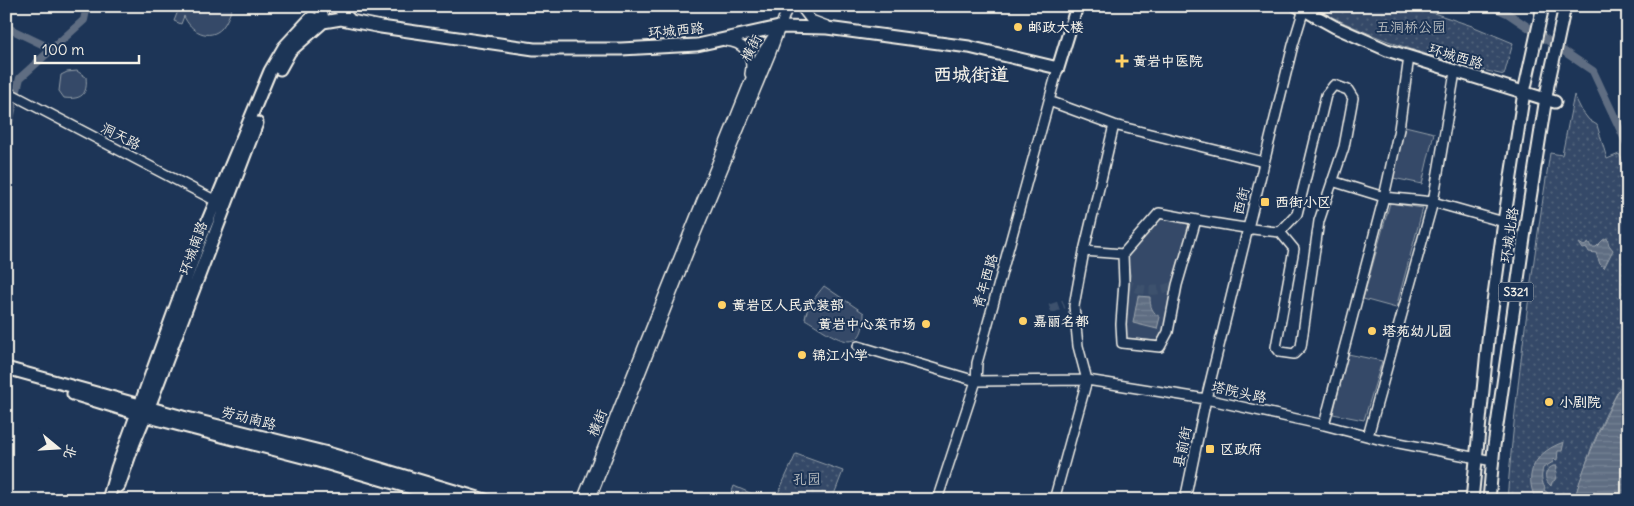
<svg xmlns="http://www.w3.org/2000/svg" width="1634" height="506" viewBox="0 0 1634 506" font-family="Delius,'LXGW WenKai TC',sans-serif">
	<defs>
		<pattern id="park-dots" width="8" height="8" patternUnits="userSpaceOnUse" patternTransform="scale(1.25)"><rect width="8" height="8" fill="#354a67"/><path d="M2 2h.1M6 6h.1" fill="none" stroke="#53657d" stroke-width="1.8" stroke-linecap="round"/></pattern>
		<pattern id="water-rules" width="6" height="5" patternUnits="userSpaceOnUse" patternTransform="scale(1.25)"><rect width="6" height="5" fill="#5e6d82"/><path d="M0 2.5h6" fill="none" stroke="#768294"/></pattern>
	</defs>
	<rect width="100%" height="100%" fill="#1d3557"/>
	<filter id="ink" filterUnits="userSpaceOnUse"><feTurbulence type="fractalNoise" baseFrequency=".02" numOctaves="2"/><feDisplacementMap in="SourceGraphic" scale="10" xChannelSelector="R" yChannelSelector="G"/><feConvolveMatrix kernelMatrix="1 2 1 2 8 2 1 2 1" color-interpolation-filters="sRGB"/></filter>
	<g filter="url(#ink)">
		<path fill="#354a67" stroke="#949ea8" d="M180 6H233C230 13 227 22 222 28 209 42 190 31 184 16L181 24 174 21Z
			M77 71 86 77C88 95 81 100 64 98L59 91 61 75 67 72Z
			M1405 126 1434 133 1422 184 1393 178Z
			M1390 203 1423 208 1396 308 1363 299Z
			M1160 216 1191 225 1178 263 1171 293 1165 328 1157 341 1126 338 1125 321 1130 275 1127 256Z
			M824 286 864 313C864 364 828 332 805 319 806 307 817 295 824 286Z
			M1348 354 1382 361 1364 420 1333 414Z"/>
		<path fill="url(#park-dots)" stroke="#949ea8" d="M1311 6H1413L1472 26 1513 43 1504 75C1438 60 1371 39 1311 6Z
			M1574 95 1582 111 1589 120 1597 125 1607 159 1619 154 1628 172V372L1606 414 1592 446 1574 500H1507C1516 384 1532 268 1550 153L1562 155Z
			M796 454 843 471 832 500H775Z
			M734 486 766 500H729Z"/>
		<path fill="url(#water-rules)" stroke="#9aa2ab" d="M1607 238 1609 245 1613 250 1604 268 1600 264 1596 253 1589 252 1587 248 1583 249 1579 243 1584 246 1589 243 1591 247H1596L1603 240Z
			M1138 296 1150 297C1150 307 1152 312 1160 317L1157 329 1133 323Z
			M1628 372V500H1574C1587 455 1606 414 1628 372Z
			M1564 442 1562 451H1558L1557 460 1553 459V462L1543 468C1541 476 1541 481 1545 488L1544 490 1548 493 1544 498 1545 500H1536C1522 472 1537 451 1564 442Z
			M1553 466H1557L1556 470 1557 472 1555 480 1552 482 1551 486C1543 479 1544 470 1553 466Z"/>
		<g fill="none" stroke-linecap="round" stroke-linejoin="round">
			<path stroke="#5e6d82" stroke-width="8" d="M1491 6 1507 13 1593 71 1628 146
				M6 27 52 49
				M6 135 20 78 84 20 87 6"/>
			<path stroke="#3d516d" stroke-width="9" stroke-dasharray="9 4.5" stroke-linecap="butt" d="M1124 282C1143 293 1157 292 1177 285
				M1050 309 1064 304"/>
			<defs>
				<path id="minor" d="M800 6 811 20 827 26
					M725 41C744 42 754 55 750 74
					M6 91 220 203
					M1049 101 1114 125 1264 162
					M1332 181 1384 197 1433 202 1504 222
					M1196 220 1177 285 1168 332 1160 347 1122 343 1121 324 1124 282 1123 254 1159 213C1199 220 1239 229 1280 232L1294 249 1276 347 1280 352 1294 354 1301 347 1319 221 1344 147 1353 98 1348 90 1334 85 1326 95 1297 214 1280 232
					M1084 251 1123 254
					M858 346 976 381 1087 380 1206 399 1324 425 1378 439 1493 461
					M1324 425 1384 197 1399 129 1409 57
					M1368 436 1433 202 1455 72
					M582 500 760 56 774 35
					M590 500 689 250 771 52 788 6
					M937 500 976 381 977 363 1058 68
					M1054 500 1087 380 1078 346 1074 306 1084 251 1114 125
					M1185 500 1206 399 1293 45 1304 9"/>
				<path id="major" d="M321 6 323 22
					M337 6 351 21
					M1297 6 1335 27 1387 50 1555 102
					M280 69 290 51 323 22
					M6 368 183 417 324 452 485 500
					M73 394 145 416 318 461 452 500
					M119 486 134 443 149 407 257 123
					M108 500 117 468 203 232 270 71 284 47 311 18 323 22 341 19 381 27 534 49H621L697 45 779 27 827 28 969 47 1058 68 1077 6
					M1472 500 1489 331 1504 222 1524 92 1543 6
					M1489 500 1494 446 1526 224 1548 85 1565 6"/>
			</defs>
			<use href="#minor" stroke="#f4f1e8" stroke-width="12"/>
			<use href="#major" stroke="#f4f1e8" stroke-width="15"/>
			<use href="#minor" stroke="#1d3557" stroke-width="9"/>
			<use href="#major" stroke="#1d3557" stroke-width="11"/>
		</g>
	</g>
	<g fill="#ffd166" stroke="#1d3557" stroke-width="2">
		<circle cx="1018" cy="27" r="5"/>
		<path d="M1119.5 53.5h5v5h5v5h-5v5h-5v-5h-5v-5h5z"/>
		<rect x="1260" y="197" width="10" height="10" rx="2.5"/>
		<circle cx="722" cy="305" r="5"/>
		<circle cx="1023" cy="321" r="5"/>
		<circle cx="926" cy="324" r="5"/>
		<circle cx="1372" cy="331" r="5"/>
		<circle cx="802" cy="355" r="5"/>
		<circle cx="1549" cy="402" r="5"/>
		<rect x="1205" y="444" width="10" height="10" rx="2.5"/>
	</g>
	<g text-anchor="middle" stroke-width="4" stroke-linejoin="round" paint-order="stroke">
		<rect fill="#1d3557" stroke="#b4b9bc" stroke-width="1" x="1498.5" y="282.5" width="35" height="19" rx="4"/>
		<g font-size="12" font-weight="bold" fill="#f4f1e8">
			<text x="1516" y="296">S321</text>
		</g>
		<g font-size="14" font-weight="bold" fill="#f4f1e8" stroke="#1d3557" text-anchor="start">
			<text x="1028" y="32">邮政大楼</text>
			<text x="1133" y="66">黄岩中医院</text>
			<text x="1275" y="207">西街小区</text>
			<text x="732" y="310">黄岩区人民武装部</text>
			<text x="1033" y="326">嘉丽名都</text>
			<text x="916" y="329" text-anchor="end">黄岩中心菜市场</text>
			<text x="1382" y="336">塔苑幼儿园</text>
			<text x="812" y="360">锦江小学</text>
			<text x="1559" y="407">小剧院</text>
			<text x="1220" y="454">区政府</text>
		</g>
		<g font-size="14" fill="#bbbfc1" stroke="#1d3557">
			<text x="1411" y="32">五洞桥公园</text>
			<text x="807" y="484">孔园</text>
		</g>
		<g font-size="14" fill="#f4f1e8" stroke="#1d3557">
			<text transform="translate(676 30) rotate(-5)" y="5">环城西路</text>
			<text transform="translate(751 48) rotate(-62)" y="5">横街</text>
			<text transform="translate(1456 56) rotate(17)" y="5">环城西路</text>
			<text transform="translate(121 136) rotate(27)" y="5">洞天路</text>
			<text transform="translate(1241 201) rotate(-76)" y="5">西街</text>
			<text transform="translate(1509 235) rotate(-82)" y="5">环城北路</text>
			<text transform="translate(193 248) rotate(-70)" y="5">环城南路</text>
			<text transform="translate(985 281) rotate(-74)" y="5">青年西路</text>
			<text transform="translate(1239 392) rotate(12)" y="5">塔院头路</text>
			<text transform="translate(249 418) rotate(14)" y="5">劳动南路</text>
			<text transform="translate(597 423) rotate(-68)" y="5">横街</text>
			<text transform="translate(1182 447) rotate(-78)" y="5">县前街</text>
		</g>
		<g font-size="19" font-weight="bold" fill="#f4f1e8" stroke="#1d3557">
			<text x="971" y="81">西城街道</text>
		</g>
	</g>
	<rect width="1634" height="506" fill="none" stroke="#1d3557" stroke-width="25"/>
	<rect x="12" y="12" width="1609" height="481" fill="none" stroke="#f4f1e8" stroke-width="2" filter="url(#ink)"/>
	<g transform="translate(58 448) rotate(108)" stroke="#1d3557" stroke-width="4" paint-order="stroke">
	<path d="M0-4L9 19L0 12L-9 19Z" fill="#f4f1e8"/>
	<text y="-8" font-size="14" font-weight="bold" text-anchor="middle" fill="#f4f1e8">北</text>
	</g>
	<path d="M35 55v8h104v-8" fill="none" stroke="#f4f1e8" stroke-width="2.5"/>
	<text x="42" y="55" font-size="15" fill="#f4f1e8" stroke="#1d3557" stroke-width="4" paint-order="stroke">100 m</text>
</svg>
